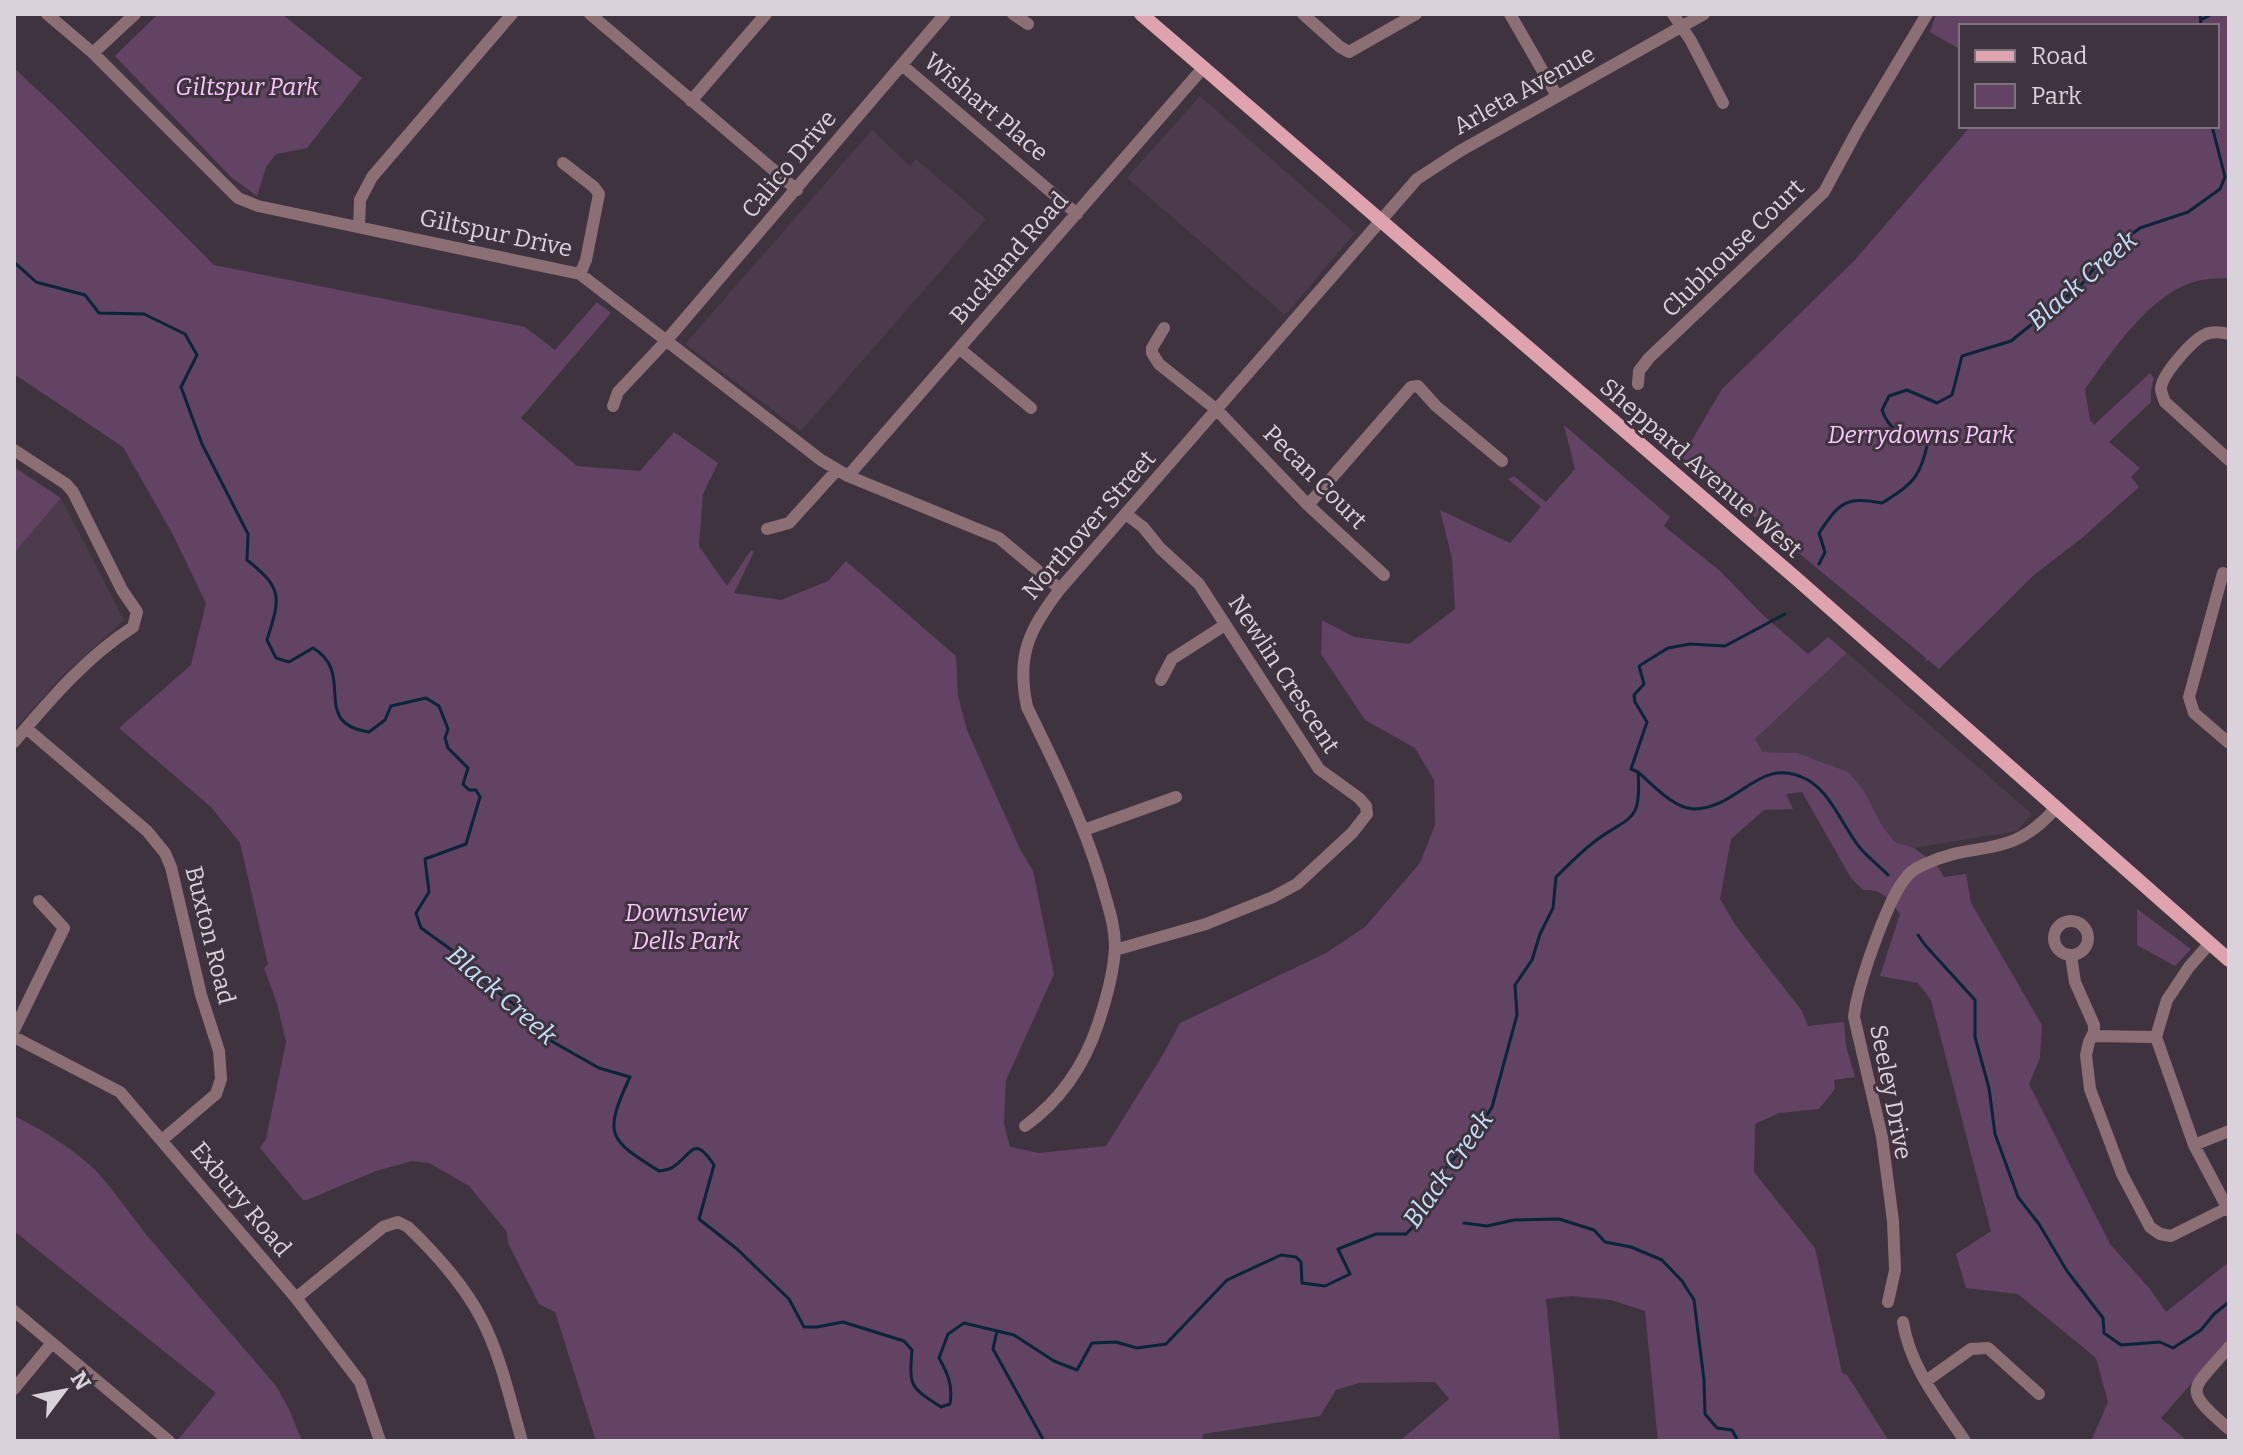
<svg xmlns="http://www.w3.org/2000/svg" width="2243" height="1455" viewBox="0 0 2243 1455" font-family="Bitter,serif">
	<rect width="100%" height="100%" fill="#3f333f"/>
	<path fill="#4c3b4d" d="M1200 96 1355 233 1285 315 1127 178Z
		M872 130 910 166 916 159 986 219 801 431 685 344Z
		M61 498 124 620 62 676 14 730V553Z
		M1847 653 2032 814 2017 831 1914 848 1895 842 1882 826 1863 789 1797 753 1763 752 1755 739Z"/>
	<path fill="#624364" d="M158 14H282L362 78 307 148 276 154 266 167 257 196 231 177 115 56Z
		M1936 14H2229V278C2219 279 2207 278 2197 281 2150 293 2112 352 2085 389L2090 420 2094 425 2150 373 2154 378 2151 391V402L2109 442 2140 468 2131 477 2139 487 2082 538 2034 575 1939 669 1928 660 1925 662 1926 658 1682 457 1722 389 1854 261 1971 126H2217V26H1961V50L1930 32Z
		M14 68 58 109 214 265 525 327 555 350 597 302 611 313 521 418 577 466 640 471 674 432 718 463 703 494 699 546 727 586 751 550 754 552 734 593 781 600 828 581 846 561 956 656 958 696 967 730 1020 849 1033 871 1054 974 1006 1080 1004 1123 1010 1147 1039 1153 1106 1146 1164 1053 1180 1023 1326 953 1365 927 1420 863 1435 825 1434 780 1415 748 1365 720 1321 654 1322 620 1354 637 1409 644 1455 609 1452 558 1440 510 1510 543 1541 507 1508 479 1514 476 1546 502 1575 469 1564 425 1670 517 1664 526 1719 570 1762 614 1808 654 1828 637 1847 653 1755 739 1763 752 1797 753 1848 772 1863 789 1882 826 1895 842 1914 848 1937 865 1944 877 1966 874 1971 903 2042 1025 2040 1058 2029 1084 2110 1244 2150 1289 2166 1312 2229 1262V1341L2161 1418 2187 1441H2091L2108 1402 2096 1358 2018 1294 1966 1288 1956 1254 1991 1231 1931 1000 1918 983 1880 976 1900 914C1890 899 1883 889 1863 890L1851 878 1802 792 1786 794 1793 809 1764 810 1731 839 1720 899 1736 926 1802 1011 1808 1026 1844 1022 1846 1046 1855 1077 1834 1080 1835 1089 1819 1109 1779 1113 1755 1124 1754 1172 1815 1248 1842 1373 1847 1375 1889 1441H1658L1645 1311 1611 1300 1571 1296 1546 1299 1560 1441H1400L1449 1399 1435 1382 1359 1383 1336 1390 1320 1416 1203 1434 1202 1441H596L555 1312 539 1304 508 1243 507 1232 469 1186 429 1163 412 1161 376 1171 307 1200H303L260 1148 266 1139 286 1042 277 1003 264 968 268 964 240 843 211 807 119 728 191 665 206 603 171 531 123 447 14 374Z
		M14 467 61 498 14 553Z
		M2137 909 2191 949 2175 966 2137 945Z
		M14 1116C40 1128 80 1153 99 1174 119 1197 136 1223 156 1246 196 1293 236 1339 276 1386L289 1409 302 1441H177L216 1393 14 1231Z"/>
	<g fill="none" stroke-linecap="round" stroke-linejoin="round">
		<path stroke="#082539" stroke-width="3" d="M2200 14 2201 26
			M2201 20 2212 14
			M14 262 36 282 85 295 99 313 144 314 185 334 197 355 181 387 202 444 248 534 247 560C284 589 280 598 267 640L276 658 289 662 313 648C357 674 309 723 369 732L385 720 391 706 426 698 439 706 448 729 445 738 448 748 468 768 463 784 469 790H476L480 797 466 844 425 859 429 892 416 913 421 928 460 956 486 983 524 1012 536 1030 553 1042 599 1068 630 1077C603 1135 608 1139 659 1171 664 1170 669 1170 673 1167 692 1155 693 1133 714 1165L699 1219 737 1249 789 1299 804 1327H817L843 1322 904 1341 912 1350C909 1387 910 1387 941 1407L950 1404C953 1385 948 1374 939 1358L948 1334 964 1323 1014 1335 1054 1361 1077 1370 1092 1343 1116 1342 1137 1348 1166 1344 1227 1280 1281 1255 1296 1257 1301 1262 1302 1283 1325 1286 1350 1274 1338 1249 1376 1234H1406L1418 1222 1435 1180 1477 1132 1492 1107 1517 1015 1515 985 1532 960 1540 934 1553 908 1556 877C1568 865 1581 852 1594 842 1629 815 1642 825 1638 772L1631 769 1647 722 1635 702 1634 695 1644 684 1639 666 1668 648 1690 644 1725 646 1785 614
			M1819 564 1825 552 1819 533C1839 503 1845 496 1882 503 1912 485 1921 477 1928 441 1906 434 1890 434 1882 410L1889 396 1907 390 1937 403 1952 395 1962 356 2011 341 2082 284 2105 254 2140 228 2188 212 2220 189 2225 177 2212 126
			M1638 772C1652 784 1674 809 1694 809 1739 809 1760 753 1808 780 1833 795 1843 828 1861 849 1869 858 1879 866 1888 875
			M1918 935 1925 945 1975 1000V1037L1989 1088 1995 1134 2018 1197 2039 1224 2067 1271 2103 1318 2104 1333 2121 1345 2160 1342 2173 1348 2201 1330 2214 1314 2229 1302
			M1464 1223 1487 1226 1514 1220 1559 1219 1594 1230 1605 1242 1631 1247 1662 1260 1682 1281 1694 1300 1704 1380 1705 1414 1717 1428 1732 1430 1738 1441
			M997 1331 993 1349 1044 1441"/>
		<path stroke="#8c6e75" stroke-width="12" d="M47 14 93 53 238 198 258 206 580 274 821 460 848 476 999 538 1060 589
			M590 14 797 190
			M1013 14 1028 24
			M1303 14 1340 47 1349 52 1416 14
			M1510 14 1557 96
			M1673 14 1691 41 1723 103
			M93 53 135 14
			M902 65 1077 214
			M691 101 766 14
			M563 163 594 187 599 194 586 260 580 274
			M359 227 360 200 372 177 512 14
			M1164 328 1152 348V353L1159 364 1217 410 1308 505 1384 575
			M2229 334C2221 332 2212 331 2204 335 2192 341 2161 375 2161 389 2161 391 2164 400 2165 402L2229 460
			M960 349 1031 408
			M1638 384 1639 371 1649 358 1824 192 1858 129 1927 14
			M613 406 618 392 666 341 945 14
			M14 450 66 484 73 492 122 590 137 612 133 627C86 657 50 700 14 742
			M848 476 1203 68
			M1308 505 1411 387 1418 386 1436 406 1502 461
			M767 529 789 523 837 470
			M2223 573 2189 697 2194 713 2229 743
			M1161 680 1172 659 1225 625
			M26 728 147 831 165 853 171 867 201 995 219 1051 221 1079 216 1094 162 1140
			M1084 830 1176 797
			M2054 938a17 17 0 1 1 34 0a17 17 0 1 1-34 0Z
			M2210 943 2189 967 2167 1000 2156 1037 2194 1145 2229 1211
			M1115 950 1206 924 1273 897 1297 884 1352 833 1367 814 1366 806 1359 798 1319 769 1199 584 1160 548 1143 527 1127 515
			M2071 956 2075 982 2094 1025V1032L2089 1042 2086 1055 2090 1089 2122 1174 2150 1227 2160 1234 2171 1236 2227 1208
			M14 1030 64 928 39 901
			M2092 1036 2156 1037
			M14 1037 120 1092 296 1298 360 1382 380 1441
			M1025 1126C1061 1100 1084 1066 1098 1024 1106 1000 1114 972 1115 947 1115 923 1107 904 1101 881 1083 821 1055 764 1027 707 1016 655 1029 630 1060 589L1417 179 1460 151 1704 14
			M2194 1145 2229 1131
			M296 1298 383 1227 398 1222 408 1227C435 1253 464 1285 481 1318 501 1356 510 1400 522 1441
			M1888 1302 1895 1270 1893 1221 1882 1137 1854 1017C1857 987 1886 904 1904 880 1908 874 1916 868 1923 865 1976 839 2008 862 2055 809
			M14 1311 169 1441
			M1903 1322C1910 1367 1940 1404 1965 1441
			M2229 1347C2191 1392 2181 1387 2229 1429
			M1926 1381 1971 1349 1988 1348 2039 1394
			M14 1389 52 1343"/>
		<path stroke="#dfa3b0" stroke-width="14" d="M1141 14 1798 580 2229 960"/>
	</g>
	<g text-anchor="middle" stroke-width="6" stroke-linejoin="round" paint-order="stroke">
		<g font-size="24" font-style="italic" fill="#fbc6fd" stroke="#3f333f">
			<text x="247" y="95">Giltspur Park</text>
			<text x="1921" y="443">Derrydowns Park</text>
			<text x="686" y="921">Downsview<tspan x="686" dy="28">Dells Park</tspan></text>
		</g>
		<g font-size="24" fill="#dad2da" stroke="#3f333f">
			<text transform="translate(1524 90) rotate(-29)" y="8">Arleta Avenue</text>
			<text transform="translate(986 107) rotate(40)" y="8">Wishart Place</text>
			<text transform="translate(789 164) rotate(-50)" y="8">Calico Drive</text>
			<text transform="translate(496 233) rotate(12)" y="8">Giltspur Drive</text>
			<text transform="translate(1733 248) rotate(-44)" y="8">Clubhouse Court</text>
			<text transform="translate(1009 258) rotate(-49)" y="8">Buckland Road</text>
			<text transform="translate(1701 468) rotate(41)" y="8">Sheppard Avenue West</text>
			<text transform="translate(1315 477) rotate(45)" y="8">Pecan Court</text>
			<text transform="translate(1089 525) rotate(-49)" y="8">Northover Street</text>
			<text transform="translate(1284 674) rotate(57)" y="8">Newlin Crescent</text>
			<text transform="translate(210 935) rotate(76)" y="8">Buxton Road</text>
			<text transform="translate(1891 1092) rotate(79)" y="8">Seeley Drive</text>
			<text transform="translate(241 1199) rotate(50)" y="8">Exbury Road</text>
		</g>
		<g font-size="26" font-style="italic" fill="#c2e0f8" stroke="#3f333f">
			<text transform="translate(2082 280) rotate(-41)" y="9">Black Creek</text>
			<text transform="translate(502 995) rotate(41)" y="9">Black Creek</text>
			<text transform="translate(1448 1169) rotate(-55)" y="9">Black Creek</text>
		</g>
	</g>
	<rect width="2243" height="1455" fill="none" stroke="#dad2da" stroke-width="32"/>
	<rect x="1959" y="24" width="260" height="104" fill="#3f333f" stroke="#7d737d" stroke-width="2"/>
	<rect x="1975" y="50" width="40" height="12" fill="#dfa3b0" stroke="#7d737d" stroke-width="2"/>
	<text x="2031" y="64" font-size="24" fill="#dad2da">Road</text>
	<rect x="1975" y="84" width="40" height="24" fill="#624364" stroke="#7d737d" stroke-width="2"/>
	<text x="2031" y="104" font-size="24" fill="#dad2da">Park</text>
	<g transform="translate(64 1391) rotate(58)" stroke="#3f333f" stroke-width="6" paint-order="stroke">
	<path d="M0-6L14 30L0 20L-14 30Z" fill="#dad2da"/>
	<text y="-12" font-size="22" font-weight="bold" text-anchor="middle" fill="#dad2da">N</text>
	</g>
</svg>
